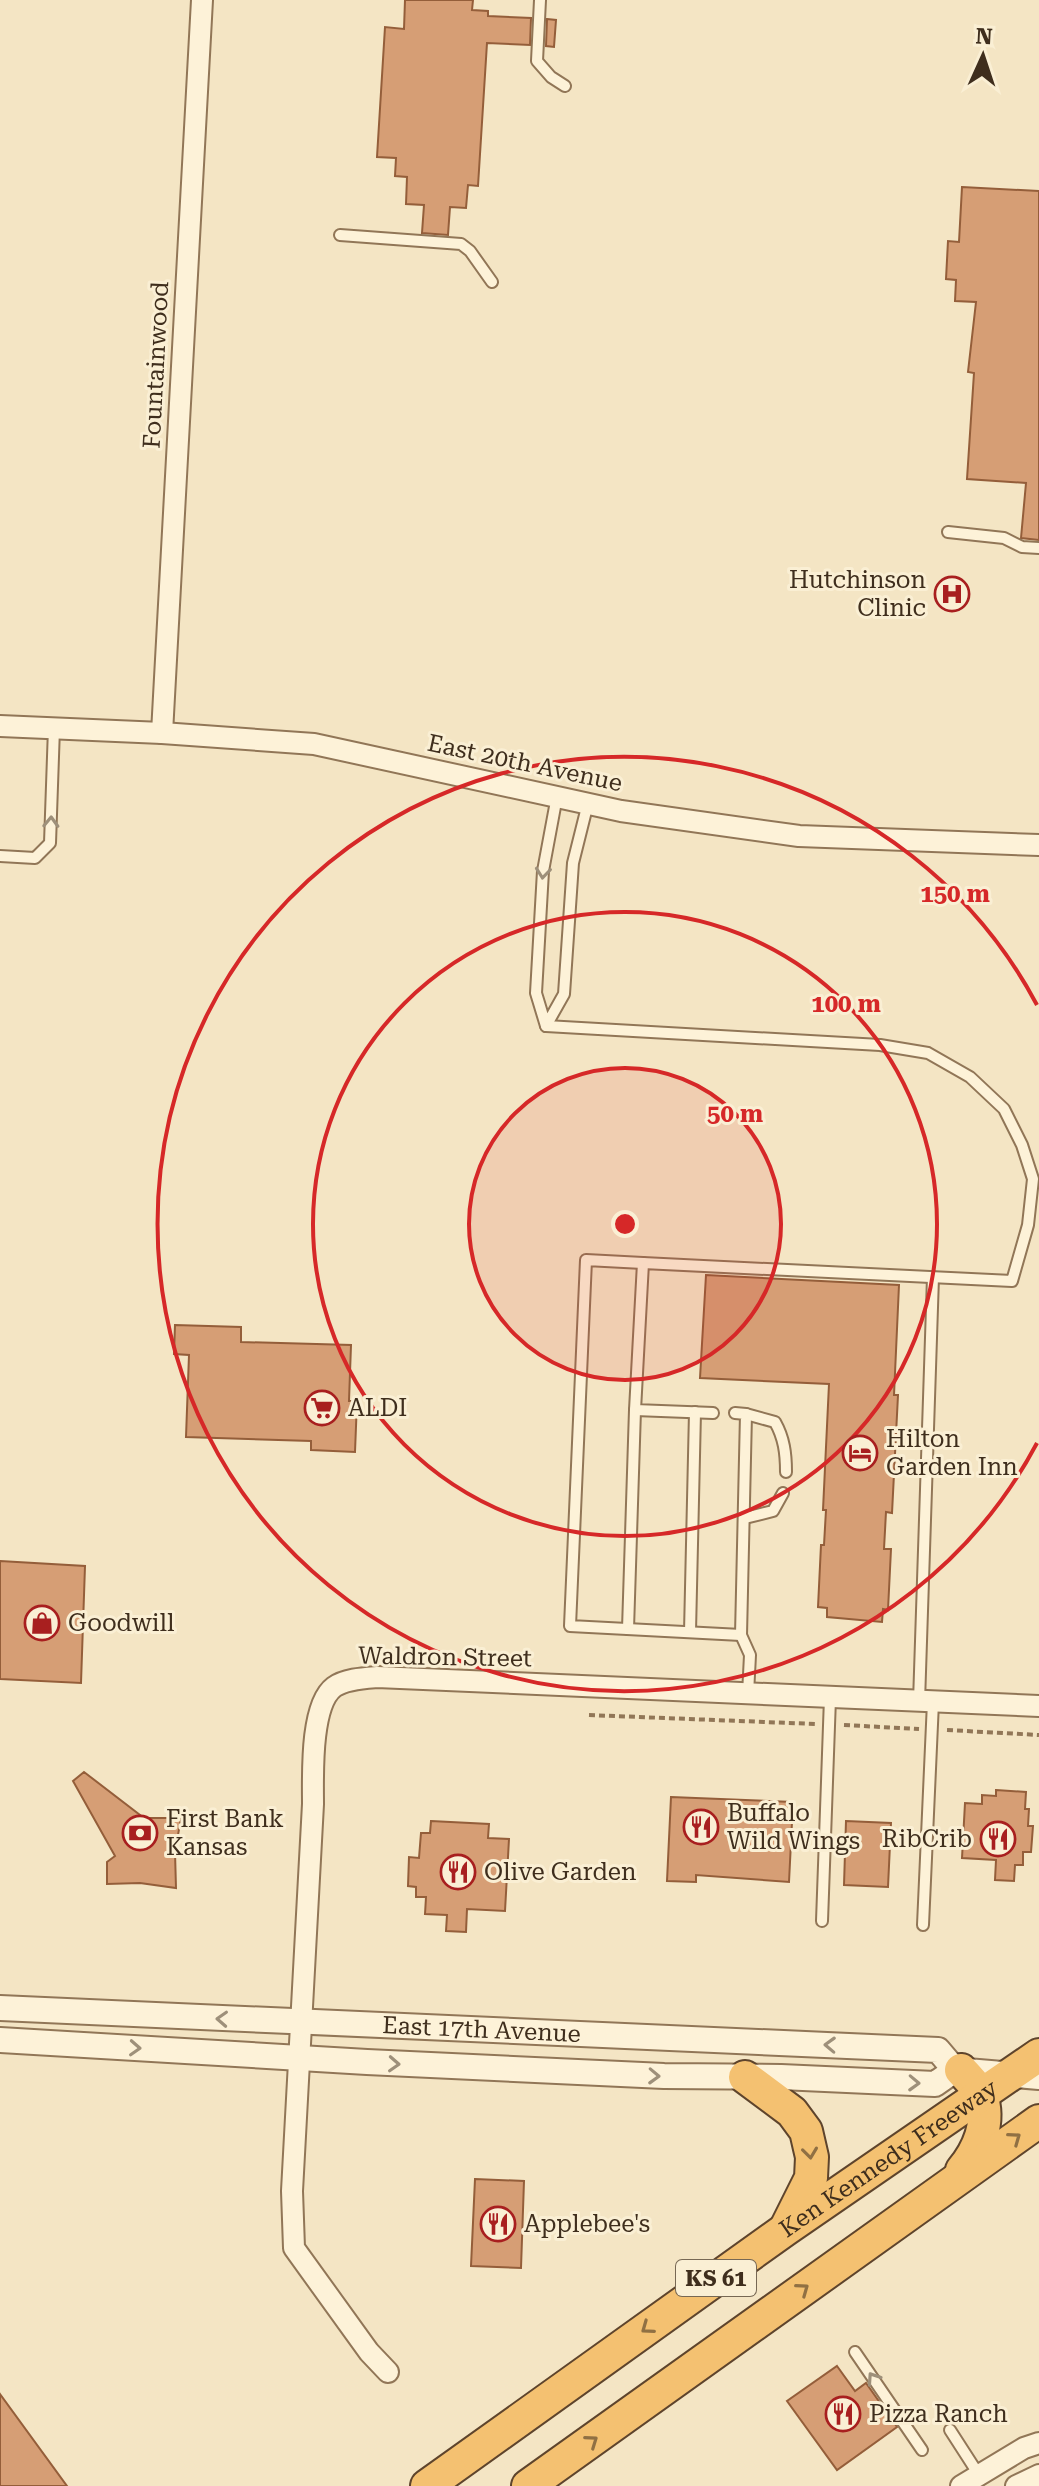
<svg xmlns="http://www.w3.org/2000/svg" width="1039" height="2486" font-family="'Roboto Serif',serif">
  <rect width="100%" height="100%" fill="#f4e5c4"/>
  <g fill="#d69e75" stroke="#945e3a" stroke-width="2">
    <polygon points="405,0 473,0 472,10 488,11 488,16 531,18 530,45 487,43 478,186 468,185 466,208 450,207 448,235 422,233 424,205 406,204 407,177 395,176 396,158 377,157 385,27 404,29"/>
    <polygon points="547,19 556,20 554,47 546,46"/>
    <polygon points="962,187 1039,191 1039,540 1021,538 1026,483 967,479 974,373 968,372 976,302 955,301 956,280 946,279 948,241 959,242"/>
    <polygon points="706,1275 899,1285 894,1395 898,1395 892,1513 886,1512 884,1549 891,1549 888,1610 883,1609 882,1622 827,1617 827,1608 818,1607 821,1545 824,1545 826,1510 823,1510 829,1384 700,1378"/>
    <polygon points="175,1325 241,1327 241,1342 351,1345 349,1401 357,1401 355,1452 311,1450 311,1441 186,1437 189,1355 174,1354"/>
    <polygon points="0,1561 85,1566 81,1683 0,1679"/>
    <polygon points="84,1772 144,1818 181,1818 175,1852 176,1888 140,1883 107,1884 107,1862 115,1856 73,1781"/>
    <polygon points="996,1790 1026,1792 1025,1809 1029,1809 1028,1826 1033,1826 1031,1852 1023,1852 1023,1865 1015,1865 1014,1881 995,1880 996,1860 962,1858 965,1803 982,1804 982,1795 996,1796"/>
    <polygon points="671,1797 793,1802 789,1882 696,1875 696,1882 667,1881"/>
    <polygon points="431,1821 489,1824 488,1838 509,1839 505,1911 467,1909 466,1932 446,1931 447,1915 425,1914 426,1897 416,1897 416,1887 408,1886 409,1857 419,1858 421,1833 430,1833"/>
    <polygon points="846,1821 891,1823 888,1887 844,1885"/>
    <polygon points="475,2179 524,2181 521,2268 471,2266"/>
    <polygon points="837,2366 855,2391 866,2383 897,2427 837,2470 787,2401"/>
    <polygon points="0,2394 67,2486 0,2486"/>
  </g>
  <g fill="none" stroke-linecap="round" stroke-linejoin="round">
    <g stroke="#917657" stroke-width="14">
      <g id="service">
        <polyline points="540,0 537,61 551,77 565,86"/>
        <polyline points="340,235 461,244 470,251 492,282"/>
        <polyline points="948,532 1004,538 1022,547 1039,548"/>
        <polyline points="557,796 543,871 536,993 546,1026 564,994 573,863 588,803"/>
        <polyline points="0,856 35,858 50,843 54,728"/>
        <polyline points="546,1026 880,1045 928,1053 970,1077 1004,1109 1022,1145 1033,1179 1028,1225 1012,1281 643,1263 635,1410 713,1413"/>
        <polyline points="643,1263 586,1260 570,1626 741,1635"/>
        <polyline points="735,1413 746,1414 741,1635 750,1655 748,1694"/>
        <path d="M746 1414 775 1422C784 1438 786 1453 786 1472"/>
        <polyline points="745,1518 773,1511 783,1493"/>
        <polyline points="628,1629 635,1410"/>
        <polyline points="690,1632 695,1412"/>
        <polyline points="919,1702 933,1277"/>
        <polyline points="822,1921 830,1698"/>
        <polyline points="923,1925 933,1702"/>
        <polyline points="855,2352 922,2450"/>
        <polyline points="950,2430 979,2475"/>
      </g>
    </g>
    <g stroke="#917657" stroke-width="24">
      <g id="minor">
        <polyline points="0,726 162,733 314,744 621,811 799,836 1039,845"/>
        <polyline points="162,733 202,0"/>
        <path d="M388 2372 369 2352 294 2248 292 2191 313 1804C313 1777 310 1705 334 1687 345 1679 364 1678 377 1677L1039 1706"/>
        <polyline points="961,2486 1024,2448 1039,2443"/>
        <polyline points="1016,2486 1039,2475"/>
      </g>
    </g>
    <g stroke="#917657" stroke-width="28">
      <g id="tertiary">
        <path id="s1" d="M0 2008 938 2050 955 2070"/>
        <polyline points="0,2040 367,2062 664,2076 781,2077 935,2084 955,2070 1039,2077"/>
      </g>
    </g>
    <g stroke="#5e442c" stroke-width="36">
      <g id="trunk">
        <path d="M961 2070C968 2078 977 2086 981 2096 991 2122 978 2151 962 2170"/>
        <polyline points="745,2077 792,2112 806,2131 812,2157 811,2178 787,2226"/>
        <path id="s2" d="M427 2486 786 2229 1039 2055"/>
        <polyline points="528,2486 1039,2121"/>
      </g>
    </g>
    <g stroke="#917657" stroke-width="4" stroke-dasharray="6 4" stroke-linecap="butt">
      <polyline points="589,1715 815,1724"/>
      <polyline points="844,1725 919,1729"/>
      <polyline points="947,1730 1039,1735"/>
    </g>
    <use href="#service" stroke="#fdf2d8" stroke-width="10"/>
    <use href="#minor" stroke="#fdf2d8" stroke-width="20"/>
    <use href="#tertiary" stroke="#fdf2d8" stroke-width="24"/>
    <use href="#trunk" stroke="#f4c171" stroke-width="32"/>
  </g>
  <defs><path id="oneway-chevron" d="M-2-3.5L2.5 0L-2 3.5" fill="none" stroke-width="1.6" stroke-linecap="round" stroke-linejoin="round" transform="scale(2)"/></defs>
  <g stroke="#9e907a">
    <use href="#oneway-chevron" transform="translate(51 822) rotate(-88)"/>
    <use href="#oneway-chevron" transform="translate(543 873) rotate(96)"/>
    <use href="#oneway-chevron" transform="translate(222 2019) rotate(-177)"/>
    <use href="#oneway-chevron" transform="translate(830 2045) rotate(-178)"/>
    <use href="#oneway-chevron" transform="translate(135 2048) rotate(3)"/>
    <use href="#oneway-chevron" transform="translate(394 2064) rotate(3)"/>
    <use href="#oneway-chevron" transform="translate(654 2076) rotate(2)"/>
    <use href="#oneway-chevron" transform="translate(914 2083) rotate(2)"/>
    <use href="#oneway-chevron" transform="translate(873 2378) rotate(-124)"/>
  </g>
  <g stroke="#907043">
    <use href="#oneway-chevron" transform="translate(1015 2138) rotate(-36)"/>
    <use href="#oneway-chevron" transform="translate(810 2153) rotate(83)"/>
    <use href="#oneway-chevron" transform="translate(803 2289) rotate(-36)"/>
    <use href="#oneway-chevron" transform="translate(647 2328) rotate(144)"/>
    <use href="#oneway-chevron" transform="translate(592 2441) rotate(-35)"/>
  </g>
  <circle cx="625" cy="1224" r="156" fill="#d62828" fill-opacity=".12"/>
  <g fill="none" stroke="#d62828" stroke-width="4">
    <circle cx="625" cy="1224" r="156"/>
    <circle cx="625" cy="1224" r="312"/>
    <path d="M1037 1443A467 467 0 1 1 1037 1005"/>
  </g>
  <defs>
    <g id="hospital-ring" transform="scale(1.8)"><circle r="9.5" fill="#faefd4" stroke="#a81f1f" stroke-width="1.5"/><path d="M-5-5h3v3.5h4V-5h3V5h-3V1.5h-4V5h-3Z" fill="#a81f1f"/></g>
    <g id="supermarket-ring" transform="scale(1.8)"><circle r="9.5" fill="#faefd4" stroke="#a81f1f" stroke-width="1.5"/><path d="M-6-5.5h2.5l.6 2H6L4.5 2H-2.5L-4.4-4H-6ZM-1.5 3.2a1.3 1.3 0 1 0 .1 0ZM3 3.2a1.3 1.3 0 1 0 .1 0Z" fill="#a81f1f"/></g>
    <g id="hotel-ring" transform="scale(1.8)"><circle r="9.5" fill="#faefd4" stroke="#a81f1f" stroke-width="1.5"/><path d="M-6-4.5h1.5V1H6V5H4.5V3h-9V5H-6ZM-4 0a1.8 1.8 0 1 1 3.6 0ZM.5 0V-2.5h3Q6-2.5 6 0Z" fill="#a81f1f"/></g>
    <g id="shop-ring" transform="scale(1.8)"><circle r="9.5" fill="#faefd4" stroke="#a81f1f" stroke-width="1.5"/><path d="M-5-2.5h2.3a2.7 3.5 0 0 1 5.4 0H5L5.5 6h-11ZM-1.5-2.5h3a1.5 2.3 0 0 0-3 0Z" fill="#a81f1f"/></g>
    <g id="restaurant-ring" transform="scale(1.8)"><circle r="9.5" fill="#faefd4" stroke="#a81f1f" stroke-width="1.5"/><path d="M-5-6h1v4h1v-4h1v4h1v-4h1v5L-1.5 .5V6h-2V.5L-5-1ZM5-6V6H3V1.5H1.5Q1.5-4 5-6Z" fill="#a81f1f"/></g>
    <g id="bank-ring" transform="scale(1.8)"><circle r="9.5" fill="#faefd4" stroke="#a81f1f" stroke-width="1.5"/><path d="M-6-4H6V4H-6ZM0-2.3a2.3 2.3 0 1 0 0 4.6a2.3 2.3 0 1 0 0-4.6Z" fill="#a81f1f"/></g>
  </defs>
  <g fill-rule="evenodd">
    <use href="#hospital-ring" x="952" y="594"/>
    <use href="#supermarket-ring" x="322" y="1408"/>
    <use href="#hotel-ring" x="860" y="1453"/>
    <use href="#shop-ring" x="42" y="1623"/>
    <use href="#restaurant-ring" x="701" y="1827"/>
    <use href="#bank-ring" x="140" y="1833"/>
    <use href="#restaurant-ring" x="998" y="1839"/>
    <use href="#restaurant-ring" x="458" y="1872"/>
    <use href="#restaurant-ring" x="498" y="2224"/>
    <use href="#restaurant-ring" x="843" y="2414"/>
  </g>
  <g text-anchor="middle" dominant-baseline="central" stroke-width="6" stroke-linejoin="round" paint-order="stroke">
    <rect fill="#faefd4" stroke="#776854" stroke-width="2" x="676" y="2260" width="80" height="36" rx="6"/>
    <g font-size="22" font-weight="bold" fill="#3f2e1d">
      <text x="716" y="2278">KS 61</text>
    </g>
    <g font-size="24" fill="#3f2e1d" stroke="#faefd4">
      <text transform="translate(156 365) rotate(-87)">Fountainwood</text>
      <text transform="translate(525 763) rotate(12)">East 20th Avenue</text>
      <text transform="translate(445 1657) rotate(1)">Waldron Street</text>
      <text stroke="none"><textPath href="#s1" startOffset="482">East 17th Avenue</textPath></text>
      <text stroke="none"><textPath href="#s2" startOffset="566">Ken Kennedy Freeway</textPath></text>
    </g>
    <g font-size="24" fill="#3f2e1d" stroke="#faefd4" text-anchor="start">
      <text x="926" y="580" text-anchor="end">Hutchinson<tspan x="926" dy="28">Clinic</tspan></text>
      <text x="348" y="1408">ALDI</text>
      <text x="886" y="1439">Hilton<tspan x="886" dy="28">Garden Inn</tspan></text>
      <text x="68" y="1623">Goodwill</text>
      <text x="727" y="1813">Buffalo<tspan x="727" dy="28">Wild Wings</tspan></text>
      <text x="166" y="1819">First Bank<tspan x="166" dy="28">Kansas</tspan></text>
      <text x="972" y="1839" text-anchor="end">RibCrib</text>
      <text x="484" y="1872">Olive Garden</text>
      <text x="524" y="2224">Applebee's</text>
      <text x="869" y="2414">Pizza Ranch</text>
    </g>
  </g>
  <circle cx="625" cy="1224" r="12" fill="#d62828" stroke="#faefd4" stroke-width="4"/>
  <g font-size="24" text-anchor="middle" font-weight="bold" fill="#d62828" stroke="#faefd4" stroke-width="6" stroke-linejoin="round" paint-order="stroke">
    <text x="955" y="902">150 m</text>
    <text x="846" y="1012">100 m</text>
    <text x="735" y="1122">50 m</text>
  </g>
  <g transform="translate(983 56) rotate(3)" stroke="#faefd4" stroke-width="6" paint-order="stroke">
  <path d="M0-6L14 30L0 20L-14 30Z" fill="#3f2e1d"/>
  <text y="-12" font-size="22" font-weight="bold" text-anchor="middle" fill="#3f2e1d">N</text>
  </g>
</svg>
